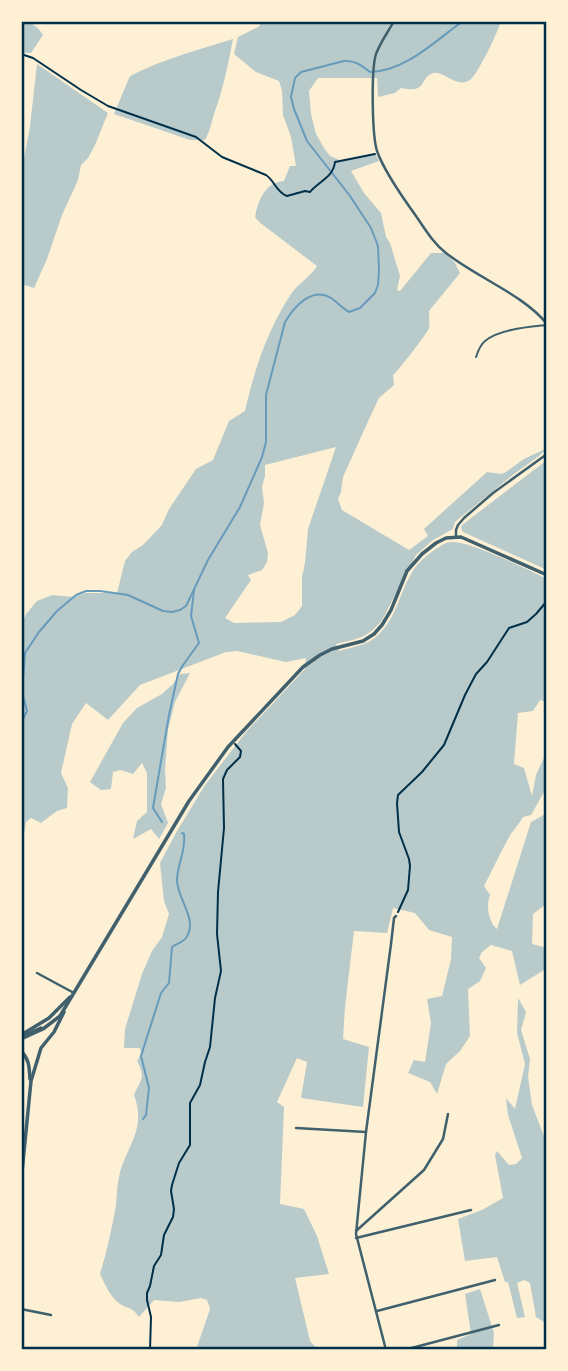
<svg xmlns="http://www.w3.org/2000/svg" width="568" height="1371" font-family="'Roboto Serif',serif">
  <rect width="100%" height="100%" fill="#fdf0d5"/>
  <g fill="#b9caca" fill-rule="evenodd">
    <path d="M21 21C31 21 38 27 43 35L31 53H21Z"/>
    <path d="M259 21H501C498 32 478 74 470 80 467 82 463 83 459 82 451 81 441 71 433 73 419 78 428 94 401 88L395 93 378 97 377 78H318L309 91 311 114 316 134 324 148 330 156 342 161 375 153 379 161 351 171 364 193 381 213 386 237 390 243 400 276 397 290 400 291 431 253H445L455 263 460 273 429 311C429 316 430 323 429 328 427 334 398 371 393 375L394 385 379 398 370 417 343 477 341 492 338 499 342 510 409 550 428 536 424 529 487 472 501 474 506 472 524 459 547 448 539 456 514 474 455 522 453 529 433 540 416 555 382 620C368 638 357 639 336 644L339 651C353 647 368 645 378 635 397 617 399 594 411 574 416 564 425 557 433 551 439 547 445 542 452 542 470 541 529 570 547 579V712L545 706 546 702 540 700 533 711 518 713 514 764 524 768 532 796 536 775 547 751V792H544L531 815 523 817C518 826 511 832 507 841 499 855 492 871 484 886L490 895C486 905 488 921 497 929L531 822 547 813V890L545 905 533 914 532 944 547 948V968L520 985 512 951 491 945 482 952 479 958 486 968 480 981 468 989 470 1036 460 1051 446 1064 437 1094 430 1082 408 1073 414 1060 425 1062 431 1023 427 999 442 996 451 959 452 937 429 930 415 913 393 908 387 933 354 931 345 1007 343 1039 369 1047 363 1107 301 1098 307 1062 297 1058 277 1102 284 1107 280 1204 304 1209 317 1236 329 1274 295 1278 310 1341 318 1350H196L210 1309 207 1300 201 1298 179 1302 154 1300 139 1317C130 1305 130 1310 120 1304 110 1297 105 1284 100 1274 107 1251 112 1228 116 1205 117 1194 117 1183 120 1172 129 1143 146 1128 134 1095 141 1079 146 1078 137 1061L141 1054 140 1048H124L125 1029 142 974 152 951 162 937 169 914 164 901 160 863 177 831 205 785 246 732 305 669 306 658 286 662 237 651 226 652 140 685 108 720 86 703 72 724 61 773 68 788 67 808 57 811 41 823 31 818 26 822 23 840H21V627L26 614 37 601 52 595 74 597 85 593H117L125 561 132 552 143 545 162 525 169 509 196 469 213 460 229 421 245 411C254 370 268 329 291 294 299 283 310 277 317 266L259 222 255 217C258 201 265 182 284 181L290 166H296L291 137 283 115 282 91 279 81 256 72 234 54 238 37 260 26ZM336 447 308 529 305 563 302 577V606L295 615 281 622 234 623 225 618 251 580 248 575 262 570 267 562 268 553 260 525 264 503 262 487 265 476V465Z"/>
    <path d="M233 39C228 65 223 90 214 114 211 124 210 131 205 140H190L114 114 130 76C163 59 198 50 233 39Z"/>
    <polygon points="37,64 108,113 95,145 88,158 81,165 78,180 62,215 47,259 34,288 21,284 21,175 30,126"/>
    <polygon points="547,460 547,570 463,532 461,528 462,525"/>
    <polygon points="190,673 175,702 168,730 165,770 166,788 161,804 168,823 159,839 151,829 133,839 137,821 147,812 147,773 142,763 133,774 121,770 113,772 111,789 101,790 90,782 123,723 137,708 162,694 173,684 180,674"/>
    <polygon points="518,998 526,1012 521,1030 530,1059 528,1077 532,1105 547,1144 547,1324 536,1317 530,1283 524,1280 517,1283 525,1317 517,1318 508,1282 505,1282 497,1257 465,1261 458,1219 482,1210 503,1198 495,1155 497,1151 509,1165 516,1164 522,1158 508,1115 506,1098 515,1109 525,1064 517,1033"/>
    <polygon points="480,1289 494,1333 493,1350 457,1350 457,1340 471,1334 465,1294"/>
  </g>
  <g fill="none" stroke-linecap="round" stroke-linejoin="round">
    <g stroke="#669bbc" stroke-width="2">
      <path d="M21 723 27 711 22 692 25 653 39 632 57 611 76 595 86 591H100L128 595 163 611 172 612 180 610 186 606 208 560 240 507 262 457 266 442V395L285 322C294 307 312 286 331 298 337 302 342 308 349 312L360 308 375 293 378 285 379 270 378 246 371 228 350 196 307 141 294 109 291 97 295 78 301 72 344 61C355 60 361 65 370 72 406 71 435 41 463 21"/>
      <polyline points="162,822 153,808 169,715 178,674 183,665 199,643 191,616 194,591"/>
      <path d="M143 1119 146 1115 149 1088 141 1056 161 993 169 983 172 947C176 944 183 942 186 938 199 919 176 898 177 879 178 863 186 850 184 834L182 833"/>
    </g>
    <g stroke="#003049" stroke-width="2">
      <path d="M21 54 33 58 81 90 108 106 196 137 222 157 266 175C275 181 276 192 287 196L305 191 310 192C319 181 333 178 335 162L375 154"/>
      <polyline points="398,912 408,890 410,866 409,859 399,832 397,803 398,795 422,772 444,745 465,695 476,674 487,662 509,628 527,622 536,614 547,601"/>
      <polyline points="150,1350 151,1317 147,1300 147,1293 150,1286 154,1266 161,1255 164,1235 173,1217 174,1209 171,1191 172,1185 179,1163 190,1145 190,1103 200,1085 205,1062 210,1047 215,998 221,971 217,934 218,892 224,828 223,779 227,770 240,757 241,751 235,744"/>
    </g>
    <path stroke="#3f606c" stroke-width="2" d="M476 357C478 351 480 345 485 341 499 329 529 327 547 325"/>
    <g stroke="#3f606c" stroke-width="2.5">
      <path d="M394 21C388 32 380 43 376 54 371 70 372 135 377 151 384 171 403 198 416 216 425 229 433 243 446 253 476 277 524 295 547 324"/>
      <polyline points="456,536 456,530 458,525 464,518 493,493 547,454"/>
      <polyline points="37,973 74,993"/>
      <polyline points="296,1128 366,1132"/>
      <polyline points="356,1231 424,1170 443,1139 448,1114"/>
      <polyline points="356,1238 471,1210"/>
      <polyline points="21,1309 51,1315"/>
      <polyline points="377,1311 495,1280"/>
      <polyline points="386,1350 356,1234 366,1132 391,944 394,918 396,916"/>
      <polyline points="404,1350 499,1325"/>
    </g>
    <g stroke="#3f606c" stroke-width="3.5">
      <polyline points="21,1035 49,1018 70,997"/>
      <polyline points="25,1035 41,1028"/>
      <polyline points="21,1039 43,1029 60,1016 189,801 228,747 303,667 320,655 332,649 363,641 374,634 382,625 391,610 407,571 422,554 436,543 446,538 461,537 547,575"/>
      <path d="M21 1051C30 1060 29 1068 30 1079"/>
      <polyline points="21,1182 31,1081 41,1048 54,1032 64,1012"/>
      <polyline points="21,1323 22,1350"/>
    </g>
  </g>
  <rect width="568" height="1371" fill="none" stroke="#fdf0d5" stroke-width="46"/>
  <rect x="23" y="23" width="522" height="1325" fill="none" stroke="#003049" stroke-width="2.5"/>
</svg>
